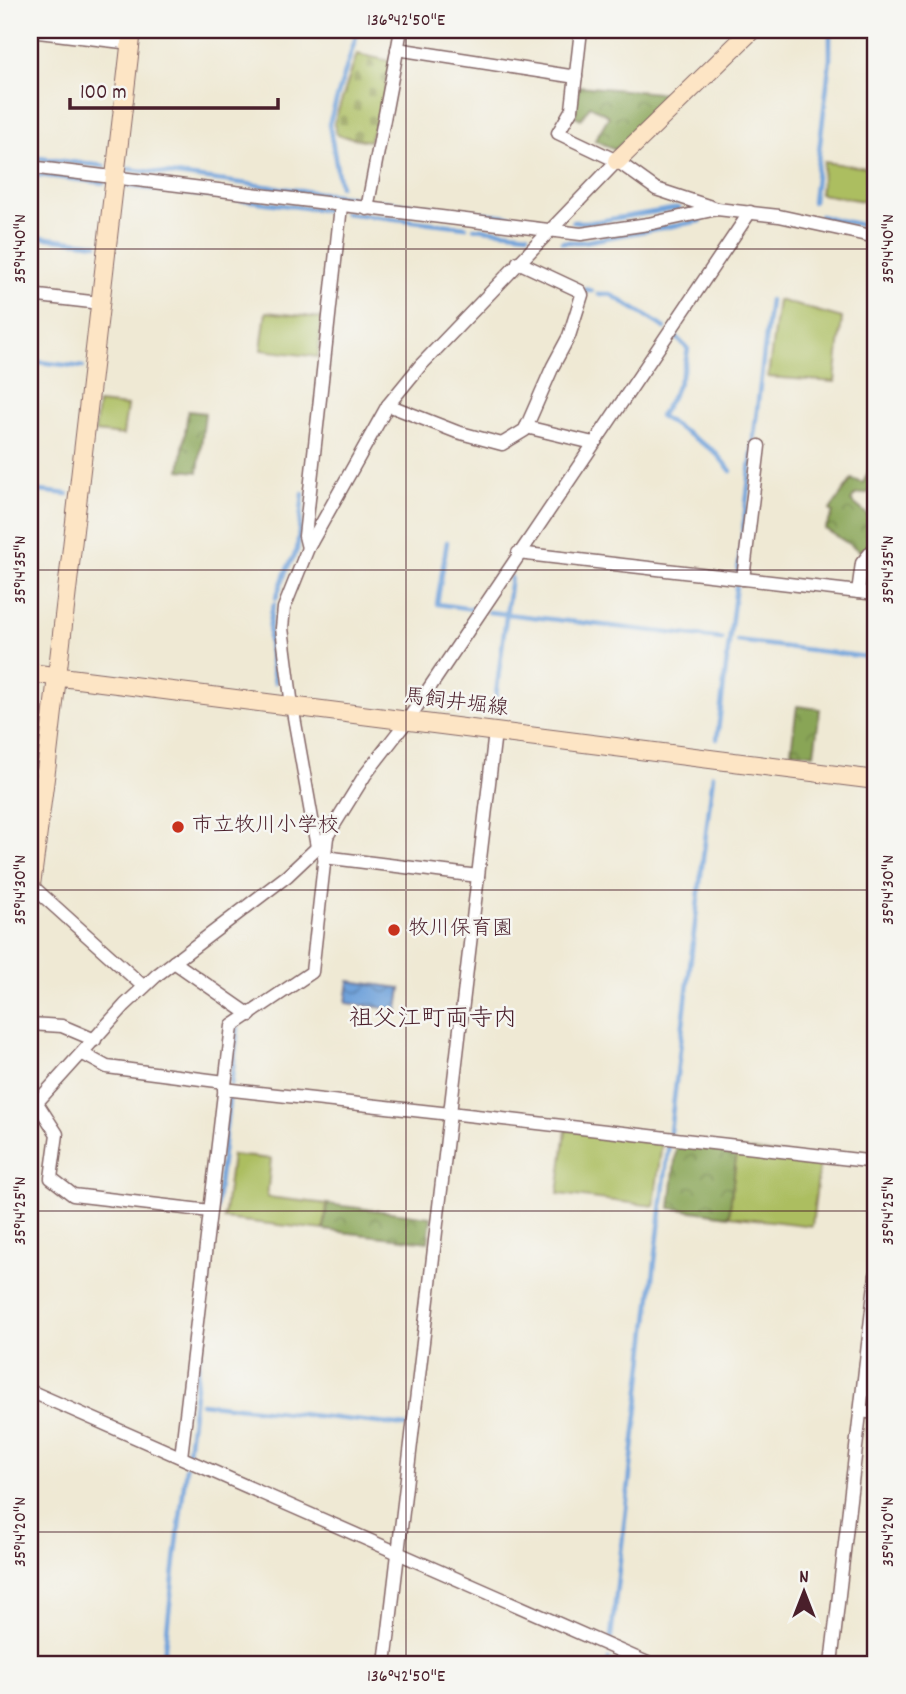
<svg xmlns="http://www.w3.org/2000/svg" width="906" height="1694" font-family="Dekko,'Klee One',sans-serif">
  <defs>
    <pattern id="forest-crowns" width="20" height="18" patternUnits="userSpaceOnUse" patternTransform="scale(1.75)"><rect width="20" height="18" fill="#89a557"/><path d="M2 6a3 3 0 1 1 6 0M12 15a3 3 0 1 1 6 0" fill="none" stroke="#728648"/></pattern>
    <pattern id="cemetery-stones" width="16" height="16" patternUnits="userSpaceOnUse" patternTransform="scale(1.75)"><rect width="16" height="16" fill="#acbe61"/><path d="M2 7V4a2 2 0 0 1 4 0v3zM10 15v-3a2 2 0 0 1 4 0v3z" fill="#8e9a50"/></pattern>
    <pattern id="water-waves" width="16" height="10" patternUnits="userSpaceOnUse" patternTransform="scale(1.75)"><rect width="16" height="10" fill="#6fa2da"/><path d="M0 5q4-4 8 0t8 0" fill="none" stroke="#5d83b1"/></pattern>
  </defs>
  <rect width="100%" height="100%" fill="#f6f6f2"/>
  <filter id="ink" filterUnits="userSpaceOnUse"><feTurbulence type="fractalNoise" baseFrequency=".0143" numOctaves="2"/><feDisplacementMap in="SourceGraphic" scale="14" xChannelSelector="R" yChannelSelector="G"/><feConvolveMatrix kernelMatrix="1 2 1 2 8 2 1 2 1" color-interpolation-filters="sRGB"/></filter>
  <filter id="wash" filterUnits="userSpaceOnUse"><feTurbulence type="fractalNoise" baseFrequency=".00686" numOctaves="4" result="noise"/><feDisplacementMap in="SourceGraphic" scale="28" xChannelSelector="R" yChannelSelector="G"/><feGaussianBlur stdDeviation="1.57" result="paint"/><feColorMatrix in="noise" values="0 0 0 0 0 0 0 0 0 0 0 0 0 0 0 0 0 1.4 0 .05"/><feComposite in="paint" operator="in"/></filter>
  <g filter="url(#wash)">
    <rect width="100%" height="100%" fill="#efe9d4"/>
    <g fill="#acbe61" stroke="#7b6e46" stroke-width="2">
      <polygon points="824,162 876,169 876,203 820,194"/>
      <polygon points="778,300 842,318 835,382 768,377"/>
      <polygon points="266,312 322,318 318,357 261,350"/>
      <polygon points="98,403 127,406 123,435 95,432"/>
      <polygon points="566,1130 662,1141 654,1206 558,1194"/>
      <polygon points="737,1149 820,1159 812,1226 729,1216"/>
      <polygon points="232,1155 271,1159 267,1197 327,1204 324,1230 224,1219"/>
    </g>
    <g fill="url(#forest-crowns)" stroke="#6a6241" stroke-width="2">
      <polygon points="579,86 671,94 615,150 595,140 609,116 590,106 581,119 575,116"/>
      <polygon points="188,411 205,413 198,472 180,470"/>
      <path d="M876 456V488L867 493 855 495 851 501C870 517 884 522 870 548L860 551 825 529 833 513 830 510 852 479 863 483Z"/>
      <polygon points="797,706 820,709 814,754 791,751"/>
      <polygon points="677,1142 737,1149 729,1216 670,1208"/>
      <polygon points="327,1204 431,1217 428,1242 324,1230"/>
    </g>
    <polygon fill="url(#cemetery-stones)" stroke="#7b6e46" stroke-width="2" points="357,54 390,61 382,108 369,141 337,135 334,123"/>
    <polygon fill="url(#water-waves)" stroke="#5c6082" stroke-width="2" points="349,981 401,988 398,1010 346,1003"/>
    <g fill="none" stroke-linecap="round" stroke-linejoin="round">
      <g stroke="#6fa2da" stroke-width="4.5">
        <polyline points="30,157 104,166"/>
        <polyline points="128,169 361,198"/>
        <polyline points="30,174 104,183"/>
        <polyline points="126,186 332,211"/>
        <polyline points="340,186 329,124 358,30"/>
        <polyline points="378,201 412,205"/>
        <polyline points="813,202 830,59 830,30"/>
        <polyline points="424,206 437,208"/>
        <polyline points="448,209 534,219"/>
        <polyline points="344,213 466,227"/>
        <polyline points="820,216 876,228"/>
        <polyline points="573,222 593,222 679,208"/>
        <polyline points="474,228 528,234"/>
        <polyline points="30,236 97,244"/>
        <polyline points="562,242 583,242 701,221"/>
        <polyline points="585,289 592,291"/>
        <polyline points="598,294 610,294 665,328"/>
        <path d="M674 335 688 349C684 375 675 394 660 416L714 451 731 471"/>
        <polyline points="30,361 83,367"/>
        <polyline points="30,490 68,494"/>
        <polyline points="447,542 437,604 473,609"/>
        <polyline points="738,572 770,300"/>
        <polyline points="276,598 286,571 297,550 303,494"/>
        <path d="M274 604C266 628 269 657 275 682"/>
        <polyline points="489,612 722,639"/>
        <polyline points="737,641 876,658"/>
        <polyline points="494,711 511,577"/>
        <polyline points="717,739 736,586"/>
        <polyline points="231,1084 238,1028"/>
        <polyline points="670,1132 713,775"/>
        <polyline points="202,1328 230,1093"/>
        <polyline points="201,1403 406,1426"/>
        <polyline points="188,1452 202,1335"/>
        <polyline points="611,1637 669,1142"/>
        <polyline points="163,1664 186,1467"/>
        <polyline points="608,1664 609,1659"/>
      </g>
    </g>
  </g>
  <g filter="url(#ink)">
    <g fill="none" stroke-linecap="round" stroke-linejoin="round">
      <g stroke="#846666" stroke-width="15">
        <g id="street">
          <polyline points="581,30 572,109 558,133 617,161 656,189 717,209 779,216 876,237"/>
          <polyline points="30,31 131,43"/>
          <polyline points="397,49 576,77"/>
          <polyline points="30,167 581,234 648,224 717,209"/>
          <polyline points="367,209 401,30"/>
          <polyline points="30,295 100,303"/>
          <polyline points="388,405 457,432 502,444 525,430 553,366 569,336 582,295 580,291 518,262"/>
          <polyline points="526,427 593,443"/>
          <polyline points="308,548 305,536 341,206"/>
          <polyline points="518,553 876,594"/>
          <polyline points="743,579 759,446"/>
          <polyline points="858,592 862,563 876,546"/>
          <polyline points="317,847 292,706 282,628 284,608 308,548 388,405 420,366 617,161"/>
          <polyline points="324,857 478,876"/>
          <polyline points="31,885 144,987"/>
          <polyline points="174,962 250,1015"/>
          <polyline points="30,1024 62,1026 95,1040"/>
          <polyline points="83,1054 107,1067 225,1082"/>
          <polyline points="224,1089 450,1114"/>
          <polyline points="37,1103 57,1134 51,1178 73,1195 210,1211"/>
          <polyline points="30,1110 125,1005 157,975 287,876 324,841 365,775 407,721 750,212"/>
          <polyline points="450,1113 876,1162"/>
          <polyline points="30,1391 650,1664"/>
          <polyline points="860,1411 876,1413"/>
          <polyline points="181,1457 232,1026 312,972 327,837"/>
          <polyline points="385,1664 495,732"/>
          <polyline points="831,1664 876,1275"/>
        </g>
      </g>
      <g stroke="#846666" stroke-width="20">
        <g id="secondary">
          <polyline points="617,161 752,30"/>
          <polyline points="30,673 876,780"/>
          <polyline points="30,893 47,763 132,30"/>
        </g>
      </g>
      <use href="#street" stroke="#fff" stroke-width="12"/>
      <use href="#secondary" stroke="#fde5c5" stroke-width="18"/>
    </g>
  </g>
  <path fill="none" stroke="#4a1f2b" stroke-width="2" stroke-opacity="0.45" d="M406 30V1664M30 249H876M30 570H876M30 890H876M30 1211H876M30 1532H876"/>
  <g fill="#c8321e" stroke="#f6f6f2" stroke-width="2.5">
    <circle cx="178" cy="827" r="7"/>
    <circle cx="394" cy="930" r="7"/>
  </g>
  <g text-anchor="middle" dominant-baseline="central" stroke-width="5" stroke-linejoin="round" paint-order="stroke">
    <g font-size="21" fill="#4a1f2b" stroke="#f6f6f2">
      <text transform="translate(456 704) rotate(7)">馬飼井堀線</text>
    </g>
    <g font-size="21" fill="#4a1f2b" stroke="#f6f6f2" text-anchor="start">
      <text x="192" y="827">市立牧川小学校</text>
      <text x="408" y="930">牧川保育園</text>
    </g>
    <g font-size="24" fill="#4a1f2b" stroke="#f6f6f2">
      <text x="433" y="1020">祖父江町両寺内</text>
    </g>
  </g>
  <rect width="906" height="1694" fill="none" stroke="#f6f6f2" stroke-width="77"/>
  <g transform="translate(804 1592)" stroke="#f6f6f2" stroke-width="5" paint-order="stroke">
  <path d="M0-5L12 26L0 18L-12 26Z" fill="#4a1f2b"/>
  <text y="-10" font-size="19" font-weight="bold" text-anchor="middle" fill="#4a1f2b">N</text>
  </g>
  <path d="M70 98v10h208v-10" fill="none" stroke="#4a1f2b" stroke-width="3.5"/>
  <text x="80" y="98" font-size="21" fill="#4a1f2b" stroke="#f6f6f2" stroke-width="5" paint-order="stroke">100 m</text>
  <rect x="38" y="38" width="829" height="1618" fill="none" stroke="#4a1f2b" stroke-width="2.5"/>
  <g font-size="18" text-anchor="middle" fill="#4a1f2b">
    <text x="406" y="25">136°42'50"E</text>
    <text transform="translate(19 249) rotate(-90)" y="6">35°14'40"N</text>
    <text transform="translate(887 249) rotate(-90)" y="6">35°14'40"N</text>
    <text transform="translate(19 570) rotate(-90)" y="6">35°14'35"N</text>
    <text transform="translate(887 570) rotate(-90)" y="6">35°14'35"N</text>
    <text transform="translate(19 890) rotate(-90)" y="6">35°14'30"N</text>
    <text transform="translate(887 890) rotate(-90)" y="6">35°14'30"N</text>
    <text transform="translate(19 1211) rotate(-90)" y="6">35°14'25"N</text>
    <text transform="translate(887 1211) rotate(-90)" y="6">35°14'25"N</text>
    <text transform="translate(19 1532) rotate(-90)" y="6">35°14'20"N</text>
    <text transform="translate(887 1532) rotate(-90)" y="6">35°14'20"N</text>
    <text x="406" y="1681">136°42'50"E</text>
  </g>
</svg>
